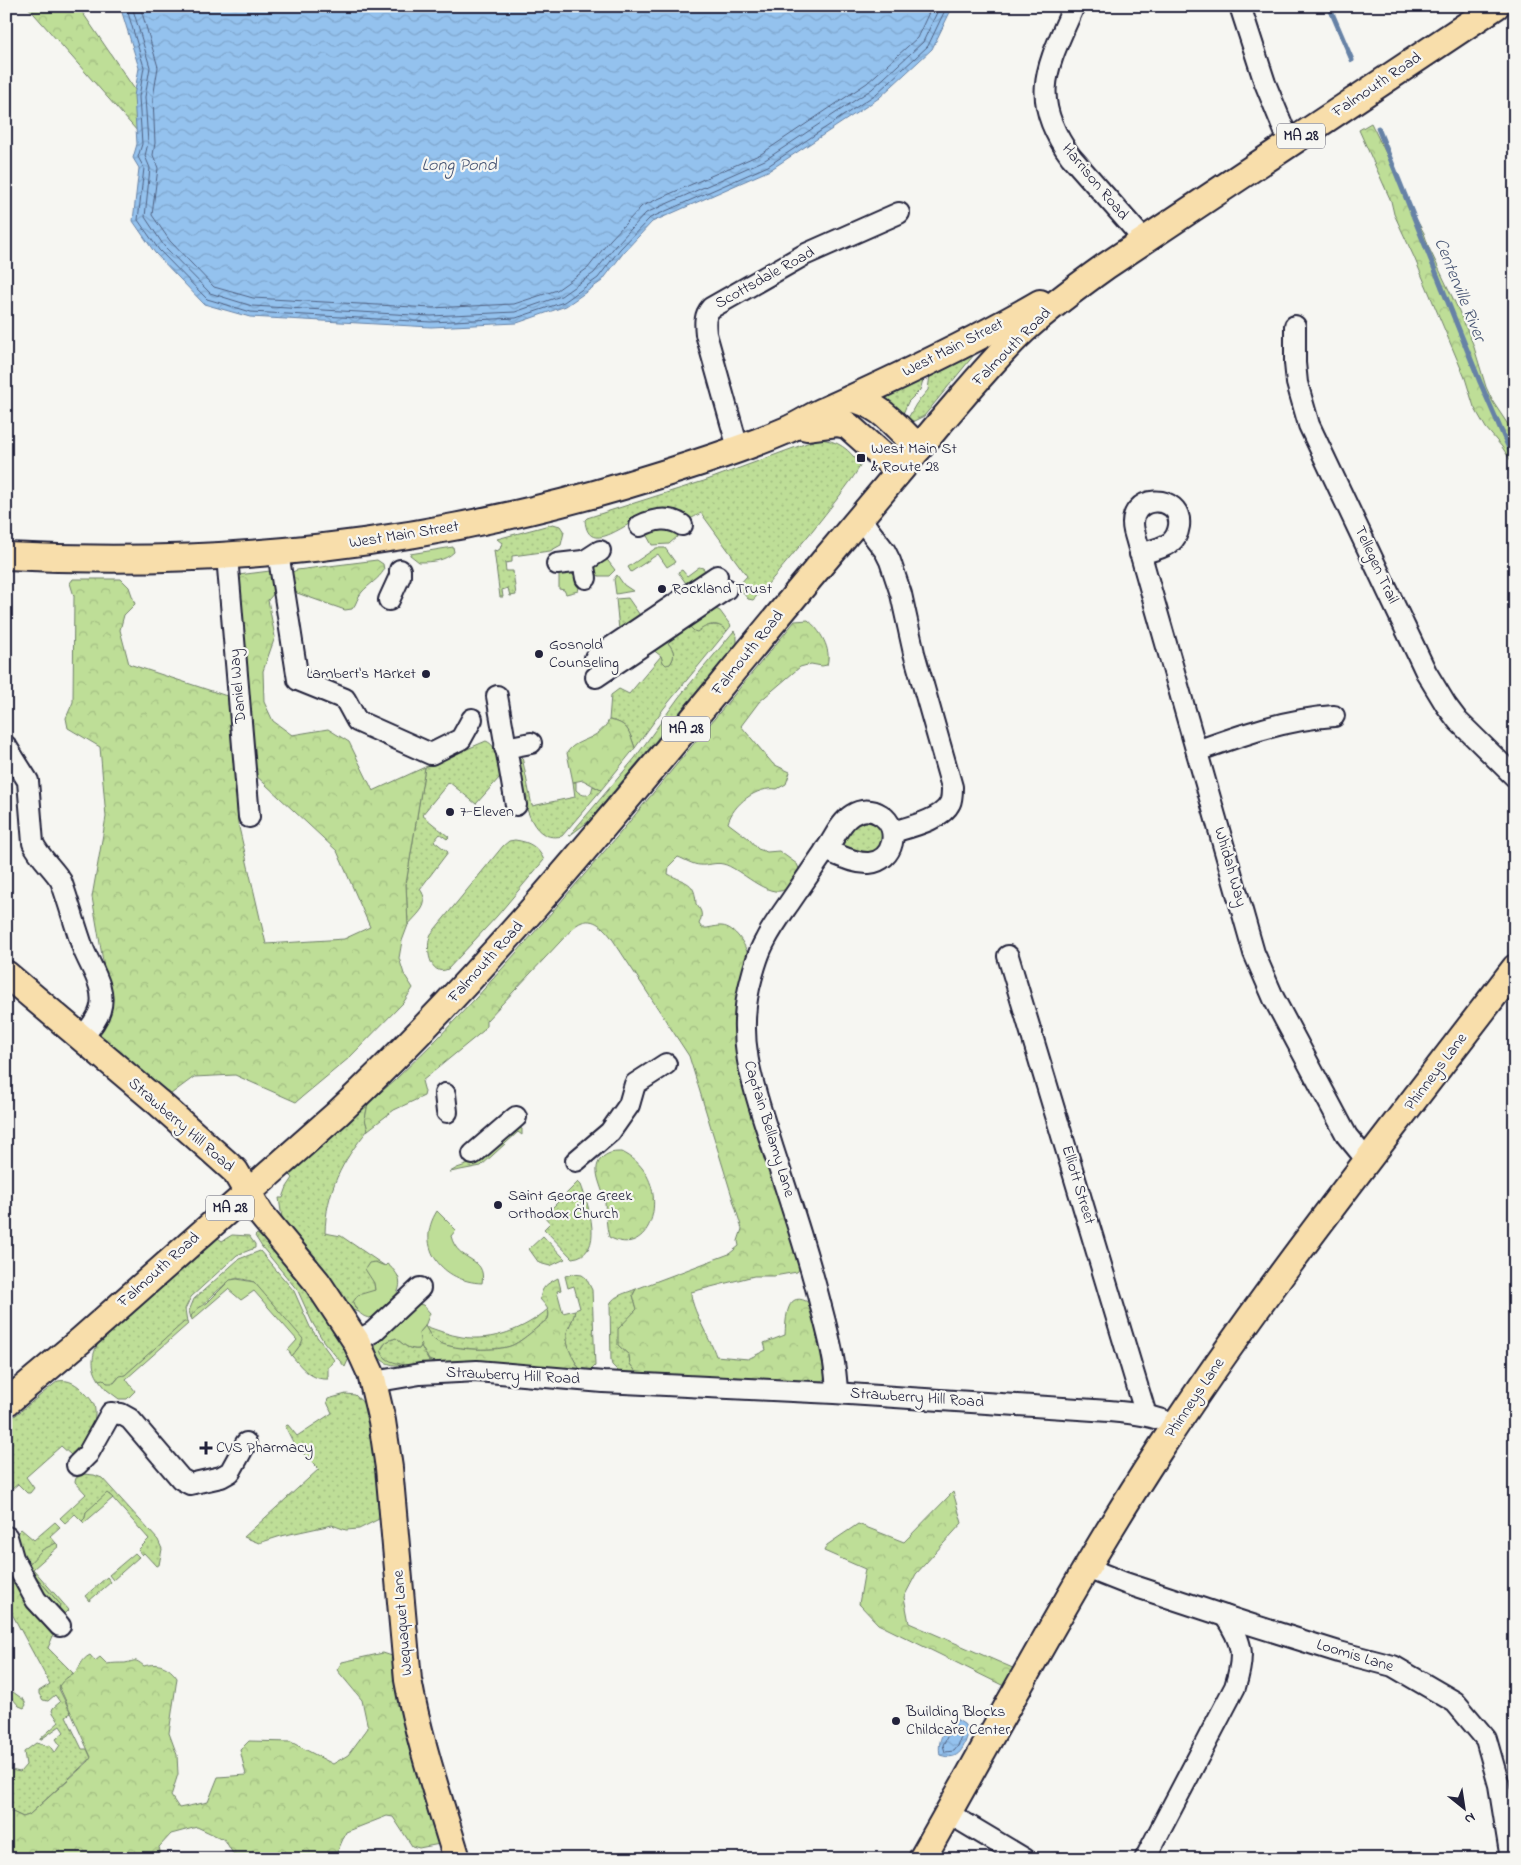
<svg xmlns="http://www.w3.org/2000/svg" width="1521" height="1865" font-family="'Indie Flower',sans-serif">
  <defs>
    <pattern id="grass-dots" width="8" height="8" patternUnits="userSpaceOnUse" patternTransform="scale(1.25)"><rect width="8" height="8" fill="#bede97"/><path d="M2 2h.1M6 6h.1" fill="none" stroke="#a3be83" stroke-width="1.8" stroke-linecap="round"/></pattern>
    <pattern id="forest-crowns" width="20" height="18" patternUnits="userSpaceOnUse" patternTransform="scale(1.25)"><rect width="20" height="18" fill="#bede97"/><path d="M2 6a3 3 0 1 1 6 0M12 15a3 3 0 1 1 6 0" fill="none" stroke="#a3be83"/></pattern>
    <pattern id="water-waves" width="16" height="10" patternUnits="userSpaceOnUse" patternTransform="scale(1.25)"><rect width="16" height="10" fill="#94c2ee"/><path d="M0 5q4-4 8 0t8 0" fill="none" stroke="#7fa6cd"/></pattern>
  </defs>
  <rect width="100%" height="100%" fill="#f6f6f2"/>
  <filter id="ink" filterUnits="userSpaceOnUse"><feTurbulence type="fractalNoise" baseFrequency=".02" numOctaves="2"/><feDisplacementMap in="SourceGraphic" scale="10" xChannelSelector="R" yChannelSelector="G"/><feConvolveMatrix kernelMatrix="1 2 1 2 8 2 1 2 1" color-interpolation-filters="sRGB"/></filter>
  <g filter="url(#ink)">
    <g fill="url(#grass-dots)" stroke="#708069">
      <polygon points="978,350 924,416 914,421 907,420 916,404 928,390 930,375"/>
      <polygon points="924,377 920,390 908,402 902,416 883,398 883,395"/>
      <path d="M818 439C838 440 849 449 860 465 860 474 766 589 753 600L748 599 739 588V585L747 576 701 513C697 515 692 519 687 519 674 521 660 514 647 516 630 518 588 560 585 520L587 518 707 480Z"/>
      <polygon points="553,524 560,526 564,532 561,545 550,551 512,556 512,562 505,563 506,571 513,571 516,595 510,596 508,588 502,590 503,597 500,597 494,550 497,551 500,549 502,543 497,539"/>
      <polygon points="628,598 644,621 616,639 615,631 619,630 616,599"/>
      <path d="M686 623C692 624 698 625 703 626 714 626 719 622 727 631L664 708 635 748C629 731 628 723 609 720L611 695 619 689 629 694 661 656 663 662 670 664C678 653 671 646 663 638Z"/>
      <polygon points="734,631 737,636 737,643 589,821 569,836 635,758 679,697"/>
      <path d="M486 741C499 746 498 765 500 777L476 804 449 782 422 815 449 837 447 839 440 834 434 841 448 852 420 889C431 905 419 912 408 925L406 884 425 767Z"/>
      <path d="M522 757 532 806 575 797 573 782H576V790C581 795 586 797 591 793L593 786 601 790 562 836C525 845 522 785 518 762Z"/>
      <path d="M865 821C874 823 887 830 884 842 883 845 878 849 876 852 864 854 854 853 844 846 843 833 853 823 865 821Z"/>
      <path d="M515 840C530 842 538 847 544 860L497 916 448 969C429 978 425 946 431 934L503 846 509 841Z"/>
      <path d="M368 1103 365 1119 368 1130C342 1161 326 1191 325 1233L341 1236 385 1266 379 1264 374 1283 375 1290 354 1307 359 1312 348 1309 315 1256 282 1218 279 1198H283L287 1187 293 1178 290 1175Z"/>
      <path d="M578 1182 581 1185C588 1204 606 1255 572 1258L544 1229 550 1223 544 1216Z"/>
      <polygon points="257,1234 268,1242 332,1318 349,1349 349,1358 345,1367 324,1342 312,1322 298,1291 262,1247 255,1236"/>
      <path d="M232 1235 249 1236 255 1244V1248L237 1255 191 1297 185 1309 187 1322 184 1323 125 1375 117 1379 114 1383 110 1384 99 1380C91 1368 91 1355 99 1342L215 1240 218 1238 222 1241Z"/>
      <polygon points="543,1236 565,1259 550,1266 539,1263 529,1249"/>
      <path d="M260 1251 294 1291 310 1327 334 1360 328 1368V1379C311 1380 302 1368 292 1356L301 1344 254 1282C247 1280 238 1277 231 1280 225 1283 193 1313 191 1318L189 1311 194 1299 239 1259Z"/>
      <path d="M573 1274 582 1275 586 1278 592 1290 595 1366 589 1372 581 1371C574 1360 563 1344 568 1329 571 1322 574 1318 575 1310L580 1308 574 1286 568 1288 565 1276Z"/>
      <path d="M636 1289 633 1295 637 1309 618 1345 629 1355 630 1364 638 1374 620 1373 612 1365 611 1361 610 1304C614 1295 627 1293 636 1289Z"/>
      <path d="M548 1309 549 1314 548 1319C537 1327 525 1339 513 1345 498 1352 455 1350 440 1343 432 1340 429 1333 425 1326 437 1330 449 1335 462 1337 492 1342 525 1329 548 1309Z"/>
      <path d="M396 1338C403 1344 408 1350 419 1349L421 1346 429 1360 434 1362C418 1364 387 1372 381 1350L386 1342Z"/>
      <path d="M58 1381C69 1379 77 1384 85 1393 88 1396 92 1400 94 1405 99 1421 86 1444 75 1454L71 1455 61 1446 26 1477 34 1488 30 1493H27L18 1484 6 1494V1423Z"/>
      <polygon points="346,1394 355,1395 371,1410 384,1511 379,1519 359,1529 346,1530 332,1525 281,1536 259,1543 244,1537 319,1469 294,1444 285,1426 288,1425 297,1436 332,1413 327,1402 328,1399"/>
      <polygon points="83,1474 94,1475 102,1478 158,1540 162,1549 159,1565 156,1566 144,1553 142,1555 138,1550 149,1539 109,1494 86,1512 85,1518 82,1521 75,1514 65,1523 60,1518 86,1494 75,1482 76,1478"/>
      <path d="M55 1522 60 1527 50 1536 56 1543C45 1549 38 1557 28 1564L35 1576 60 1604 59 1609 34 1581 15 1540 18 1532 21 1529 34 1540Z"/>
      <polygon points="135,1553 139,1557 113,1580 109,1575"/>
      <polygon points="6,1558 37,1616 53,1636 48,1648 73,1673 59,1689 71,1713 66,1716 82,1749 87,1749 91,1758 29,1815 23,1817 6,1809 6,1769 20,1772 26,1765 24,1752 36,1743 47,1746 49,1745 54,1752 56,1751 60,1745 56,1739 64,1732 60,1726 40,1740 40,1739 59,1722 52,1711 53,1708 60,1702 55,1695 48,1701 43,1700 39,1694 39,1691 50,1684 11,1612 6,1614 6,1609 9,1608 6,1602"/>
      <polygon points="107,1577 111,1582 89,1601 85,1596"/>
    </g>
    <g fill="url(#forest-crowns)" stroke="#708069">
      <polygon points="27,6 78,6 142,100 138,132"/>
      <polygon points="1371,123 1407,196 1408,204 1424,233 1429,248 1459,311 1473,344 1486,387 1493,402 1515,435 1515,467 1502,447 1486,428 1474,407 1465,378 1414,257 1394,214 1391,201 1359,130"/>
      <path d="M377 560 383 564 384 570C378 580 369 584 362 592 357 597 357 604 352 609L345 610 297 593 292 588 290 573 297 570Z"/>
      <polygon points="270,571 274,573 277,590 268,600 275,637 263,671 264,702 273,721 292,735 328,729 349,742 373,791 425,767 406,884 408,925 402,941 399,958 404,974 413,988 403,1003 349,1058 296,1102 235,1075 194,1077 171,1094 165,1094 98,1036 96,1033 110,1002 92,897 106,817 100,747 68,728 66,718 73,702 74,596 70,583 73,579 121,579 129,587 135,604 124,615 120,630 129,664 230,697 238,823 266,944 344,939 370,927 337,851 251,771 238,575"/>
      <path d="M808 620C820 630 832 649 827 665L822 666 811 664 800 667 759 702 741 726 773 764 790 772 786 784 777 789C757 786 733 804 728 823L748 838 758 849 767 852 779 851 797 864 800 871C796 877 792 886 786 889 768 900 739 867 723 864 715 862 707 866 700 865 693 865 684 859 678 857L669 866 668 874C687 884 695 881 696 904 702 911 703 915 699 924L702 928C709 929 716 925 722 926 735 927 746 945 748 956L738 1059 741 1078 800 1268 797 1272 774 1276H754L691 1292C691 1309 710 1338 716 1356L748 1359 766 1350 764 1343 785 1335C786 1319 786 1287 811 1304L830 1371 827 1377 816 1385 638 1374 630 1364 629 1355 618 1345V1329L637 1309 633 1295 636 1289 729 1254 739 1246 738 1241 742 1229 689 1056 611 937C601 924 589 914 574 927L486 1021V1026L483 1031 422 1081 425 1092 424 1096 394 1110 368 1130 365 1119 368 1103 394 1081 437 1039 476 998 533 934 616 838 795 621Z"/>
      <path d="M609 720C628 723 629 731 635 748L601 790 583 780 573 782 567 753C575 738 598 742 609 720Z"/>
      <path d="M622 1152C675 1177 655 1263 609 1237 606 1226 606 1213 605 1202 603 1187 589 1168 603 1157 609 1152 615 1152 622 1152Z"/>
      <path d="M558 1278 561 1290 557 1291 563 1313 575 1310C574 1318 571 1322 568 1329 563 1344 574 1360 581 1371L485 1362H434L429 1360 421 1346 419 1333 425 1326C429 1333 432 1340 440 1343 455 1350 498 1352 513 1345 525 1339 537 1327 548 1319 551 1310 545 1305 540 1299 542 1286 547 1284 558 1278Z"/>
      <polygon points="953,1492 962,1523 916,1574 904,1597 909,1623 1022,1672 1012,1690 878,1624 859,1604 865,1569 824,1551 827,1545 858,1524 904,1542"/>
      <path d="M383 1653 392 1656 398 1663 445 1843 419 1848 412 1846 393 1817 387 1816 346 1832 336 1855 338 1859H236L225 1840 197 1827 171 1834 159 1847 162 1859H6V1809L23 1817 29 1815 89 1761 91 1757 59 1686C63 1680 68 1677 74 1673 81 1668 80 1660 90 1655L95 1661 100 1657 107 1664C113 1663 119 1663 125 1663 136 1661 134 1658 144 1666 158 1662 169 1666 177 1678L169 1733 177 1755 178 1774 171 1796 179 1808 208 1802 218 1777 246 1775 240 1750 249 1741 291 1742 333 1764 348 1755 368 1728 362 1700 337 1670 342 1662Z"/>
    </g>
    <g fill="#bede97" stroke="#708069">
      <polygon points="660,527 676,531 678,536 669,544 652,545 646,534"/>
      <path d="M453 547 454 552C445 561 432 562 419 562L410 555V554Z"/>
      <polygon points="656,548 665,548 675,562 667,567 658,554 631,572 628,567"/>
      <polygon points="605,557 615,570 609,576 599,576 594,573 593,565"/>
      <polygon points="699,567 703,568 706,572 690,589 678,572 682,570 687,576"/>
      <polygon points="569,571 576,578 579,588 578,591 566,594 564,590 559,589 559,575 561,573"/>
      <polygon points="617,575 624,585 633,591 616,594 614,579"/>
      <path d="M714 608 720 611 731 626 727 631C717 621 708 624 697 632L694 631 686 623Z"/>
      <path d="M663 638C671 646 678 653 670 664L666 665 663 662 661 656 652 649Z"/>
      <polygon points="518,1127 522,1129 522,1135 518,1132 481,1166 450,1172 457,1168 475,1162"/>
      <path d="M437 1211 456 1230 451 1236C458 1264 487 1255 482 1283 443 1282 414 1247 437 1211Z"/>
      <path d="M375 1262 385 1266 387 1264C404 1277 403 1289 389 1304 385 1308 382 1312 377 1315 367 1323 356 1312 353 1302L358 1295 375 1290 374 1283 365 1269 369 1263Z"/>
      <polygon points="237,1279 254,1282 303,1339 301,1344 292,1356 288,1350 297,1340 254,1291 241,1300 228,1289 192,1320 191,1316 197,1309 207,1303 230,1280"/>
      <path d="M418 1304 423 1305 430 1313 425 1326 419 1333 421 1346 419 1349C408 1350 403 1344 396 1338 389 1340 384 1342 381 1350 384 1362 395 1362 404 1365 390 1366 381 1363 374 1350L376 1345 414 1306Z"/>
      <polygon points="184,1322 187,1322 188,1324 126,1379 135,1391 127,1399 119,1399 107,1390 99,1380 103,1379 107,1383 114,1383 120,1376 125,1375"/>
      <polygon points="107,1493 113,1498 84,1523 82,1521 85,1518 86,1512"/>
      <polygon points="56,1543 59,1546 33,1569 69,1610 64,1615 59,1609 60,1604 27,1566 42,1550"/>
      <polygon points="13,1692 24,1700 26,1705 24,1708 19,1706 12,1698 6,1703 6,1696"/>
    </g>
    <g fill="url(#water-waves)" stroke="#6682a6">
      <polygon points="120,6 953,6 932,49 879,98 770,170 652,222 624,252 602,281 566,306 517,323 431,327 250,317 204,304 155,253 133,221 139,168 133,158 137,144 134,96 139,68"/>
      <path d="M956 1719 964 1724 969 1731C964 1747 960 1762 940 1755 937 1740 944 1728 956 1719Z"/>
    </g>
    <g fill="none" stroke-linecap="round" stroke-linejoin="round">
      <g stroke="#506283" stroke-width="1">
        <polyline points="126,6 144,67 139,97 142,144 138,157 144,168 138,220 159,250 207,299 251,312 431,322 516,318 564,302 598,278 620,249 650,218 768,166 876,94 928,46 947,6"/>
        <polyline points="132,6 150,67 145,97 148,143 145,156 150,168 145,217 164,246 210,293 252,306 431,316 515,312 561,296 594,273 616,245 646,213 765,160 872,89 923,42 940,6"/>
        <polyline points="140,6 158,67 153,98 155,143 153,155 158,168 152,215 170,241 214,287 253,298 431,308 514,304 557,290 588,268 610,240 642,206 761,154 867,83 917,38 932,6"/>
        <polygon points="956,1726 960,1728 963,1731 958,1746 954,1751 945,1752 943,1745 951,1729"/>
      </g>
      <g stroke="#6682a6" stroke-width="5">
        <polyline points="1329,6 1352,60"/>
        <polyline points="1378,128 1480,382 1515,462"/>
      </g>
      <g stroke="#22223b" stroke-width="24">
        <g id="minor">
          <path d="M1074 6C1048 66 1027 97 1071 157L1145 241"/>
          <polyline points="1240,6 1265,83 1290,144"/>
          <polyline points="1295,326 1295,363 1297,383 1309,425 1426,672 1446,705 1458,721 1515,777"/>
          <path d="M738 448 706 334C705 324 704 316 711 308L804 255 899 213"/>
          <path d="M859 517 885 551 890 561 901 594 914 653 952 787C952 792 952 799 950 803 942 820 909 827 893 832"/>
          <path d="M640 526C654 519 668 516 682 525"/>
          <polyline points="278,552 298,680 345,699 357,721 431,754 461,739 472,719"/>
          <path d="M1140 554C1150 551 1161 549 1170 543 1175 539 1178 533 1179 526 1183 492 1125 493 1134 531L1254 953 1274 999 1347 1136 1361 1153 1368 1160"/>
          <polyline points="227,556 249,817"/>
          <polyline points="557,564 583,561"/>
          <polyline points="586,578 583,562 600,551"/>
          <polyline points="389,600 400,576 400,570"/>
          <polyline points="595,658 717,576"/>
          <polyline points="596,677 726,589"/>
          <polyline points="497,696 516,805"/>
          <path d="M6 746 28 781 33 843C40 858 53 868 61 881 69 903 75 926 83 948 90 967 107 988 100 1010 97 1021 88 1030 81 1039"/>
          <polyline points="505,748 531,743"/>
          <path d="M1197 751C1241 735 1287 719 1334 716"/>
          <path d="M825 850C839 855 855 864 869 863 894 861 901 828 881 815 872 809 861 809 852 815 842 821 835 836 829 845 816 864 803 883 790 902 781 915 772 927 765 941 757 955 753 972 749 988 736 1047 756 1093 773 1149 789 1198 806 1248 819 1299 827 1330 836 1360 837 1393"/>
          <polyline points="1008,956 1146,1415"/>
          <polyline points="445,1094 447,1112"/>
          <polyline points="473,1154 516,1117"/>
          <polyline points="576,1161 610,1132 629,1105 635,1084 666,1064"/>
          <polyline points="356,1341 373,1332 420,1288"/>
          <path d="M373 1382 420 1374 477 1371 603 1382 834 1393 1109 1411C1133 1413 1154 1415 1176 1426"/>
          <polyline points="77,1465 88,1454 111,1413 121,1414 130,1419 181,1479 190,1484 221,1477 230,1472 246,1443"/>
          <polyline points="7,1537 13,1558 36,1600 60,1626"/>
          <polyline points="1087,1568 1125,1583 1246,1623 1339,1652 1393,1666 1455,1702 1486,1739 1499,1785 1511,1859"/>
          <polyline points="948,1813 1025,1859"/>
          <path d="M1145 1859 1235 1687C1245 1655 1243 1643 1225 1616"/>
        </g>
      </g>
      <g stroke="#22223b" stroke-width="30">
        <g id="major">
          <path d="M851 399C879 402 899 430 919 448"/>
          <polyline points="806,427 837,423 847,425 899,471"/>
          <path d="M6 556C219 567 419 546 623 486 677 470 736 452 787 430 801 424 813 415 826 410 898 377 971 343 1040 303"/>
          <path d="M6 974 160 1104 235 1171 260 1213 317 1282 356 1341 371 1374 382 1421 389 1468 408 1680C419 1741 439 1799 457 1859"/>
          <path d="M6 1403 80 1341 337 1114C512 949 659 758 813 574 855 524 897 474 939 424 965 394 995 357 1024 330 1050 307 1078 286 1106 266L1496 6"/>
          <path d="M922 1859C1000 1722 1074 1581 1160 1449 1269 1282 1394 1127 1515 968"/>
        </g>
      </g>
      <use href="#minor" stroke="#f6f6f2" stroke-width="20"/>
      <use href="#major" stroke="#f8deab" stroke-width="26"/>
    </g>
  </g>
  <g fill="#22223b" stroke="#f6f6f2" stroke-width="2">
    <rect x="856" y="453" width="10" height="10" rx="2.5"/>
    <circle cx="662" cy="589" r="5"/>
    <circle cx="539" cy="654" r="5"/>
    <circle cx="426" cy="674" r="5"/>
    <circle cx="450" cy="812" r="5"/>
    <circle cx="498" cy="1205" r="5"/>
    <path d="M203.5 1440.5h5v5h5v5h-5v5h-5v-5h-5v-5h5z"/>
    <circle cx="896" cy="1721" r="5"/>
  </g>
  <g text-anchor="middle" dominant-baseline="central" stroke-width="4.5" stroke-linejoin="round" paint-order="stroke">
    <g fill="#f6f6f2" stroke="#626272" stroke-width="1">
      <rect x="1277" y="123.5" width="48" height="25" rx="4"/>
      <rect x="662" y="716.5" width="48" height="25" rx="4"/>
      <rect x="206" y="1195.5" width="48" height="25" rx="4"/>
    </g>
    <g font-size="15" font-weight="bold" fill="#22223b">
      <text x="1301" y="136">MA 28</text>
      <text x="686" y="729">MA 28</text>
      <text x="230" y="1208">MA 28</text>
    </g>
    <g font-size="16" fill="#22223b" stroke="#f6f6f2">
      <text transform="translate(1377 85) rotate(-34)">Falmouth Road</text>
      <text transform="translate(1095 182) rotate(50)">Harrison Road</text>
      <text transform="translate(765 278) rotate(-29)">Scottsdale Road</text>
      <text transform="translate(1012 347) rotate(-45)">Falmouth Road</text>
      <text transform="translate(953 348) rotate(-27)">West Main Street</text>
      <text transform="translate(404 535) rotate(-9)">West Main Street</text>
      <text transform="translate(1376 565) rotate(65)">Tellegen Trail</text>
      <text transform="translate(748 653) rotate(-51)">Falmouth Road</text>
      <text transform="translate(238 686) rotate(-95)">Daniel Way</text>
      <text transform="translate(1230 867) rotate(74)">Whidah Way</text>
      <text transform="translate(486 962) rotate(-48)">Falmouth Road</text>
      <text transform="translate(1436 1072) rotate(-53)">Phinneys Lane</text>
      <text transform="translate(181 1125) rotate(41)">Strawberry Hill Road</text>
      <text transform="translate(769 1129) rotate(73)">Captain Bellamy Lane</text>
      <text transform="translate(1078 1185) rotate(73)">Elliott Street</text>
      <text transform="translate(159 1270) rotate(-42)">Falmouth Road</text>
      <text transform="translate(513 1376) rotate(3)">Strawberry Hill Road</text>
      <text transform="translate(917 1398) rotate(4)">Strawberry Hill Road</text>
      <text transform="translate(1195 1398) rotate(-56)">Phinneys Lane</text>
      <text transform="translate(403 1623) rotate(-95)">Wequaquet Lane</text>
      <text transform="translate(1355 1656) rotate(17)">Loomis Lane</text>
    </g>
    <g font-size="16" fill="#22223b" stroke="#f6f6f2" text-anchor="start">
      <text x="871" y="449">West Main St<tspan x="871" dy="18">&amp; Route 28</tspan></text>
      <text x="672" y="589">Rockland Trust</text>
      <text x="549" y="645">Gosnold<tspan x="549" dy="18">Counseling</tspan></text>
      <text x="416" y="674" text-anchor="end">Lambert's Market</text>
      <text x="460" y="812">7-Eleven</text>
      <text x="508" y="1196">Saint George Greek<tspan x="508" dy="18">Orthodox Church</tspan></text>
      <text x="216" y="1448">CVS Pharmacy</text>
      <text x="906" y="1712">Building Blocks<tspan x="906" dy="18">Childcare Center</tspan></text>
    </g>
    <g font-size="18" font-style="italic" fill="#445271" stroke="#f6f6f2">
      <text x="459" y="166">Long Pond</text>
      <text transform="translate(1459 290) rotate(68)">Centerville River</text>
    </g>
  </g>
  <rect width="1521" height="1865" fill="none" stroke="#f6f6f2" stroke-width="25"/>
  <rect x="12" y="12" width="1496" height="1840" fill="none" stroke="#22223b" stroke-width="2" filter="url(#ink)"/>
  <g transform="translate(1464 1808) rotate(150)" stroke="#f6f6f2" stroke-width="4" paint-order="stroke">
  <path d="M0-4L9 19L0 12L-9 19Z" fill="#22223b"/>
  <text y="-8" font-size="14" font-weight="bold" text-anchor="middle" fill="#22223b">N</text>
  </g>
</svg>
